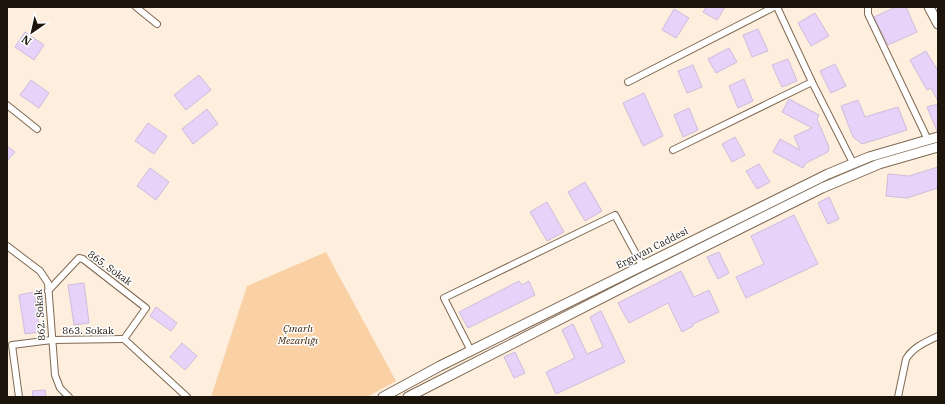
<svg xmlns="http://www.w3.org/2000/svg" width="945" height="404" font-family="'IBM Plex Serif',serif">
  <rect width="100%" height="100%" fill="#fdeede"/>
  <polygon fill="#f9d1a5" points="326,252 396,381 367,397 211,397 247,286"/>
  <g fill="#e7d2fa" stroke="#cdbddb">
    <polygon points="706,7 725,7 717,20 703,12"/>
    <polygon points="896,7 906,7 917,32 888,45 874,17"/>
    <polygon points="674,9 689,18 676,38 662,30"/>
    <polygon points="815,13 829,36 811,46 798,23"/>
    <polygon points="758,29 768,51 752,57 743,35"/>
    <polygon points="25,32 44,45 34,60 15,47"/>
    <polygon points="729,48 737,62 716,73 708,59"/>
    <polygon points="926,51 938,71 938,101 931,88 927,90 910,60"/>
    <polygon points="788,59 797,81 782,87 772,65"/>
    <polygon points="835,64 846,86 831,93 820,71"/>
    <polygon points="693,65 702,87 687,93 678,71"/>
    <polygon points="199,75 211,90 186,110 174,95"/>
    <polygon points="744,79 753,101 738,108 729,86"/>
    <polygon points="31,80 49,93 39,108 20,95"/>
    <polygon points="644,93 663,136 643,146 623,103"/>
    <polygon points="789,99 819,115 817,119 829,147 828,152 806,163 803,168 773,152 780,139 800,150 794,136 812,128 782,112"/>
    <polygon points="858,100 865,117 898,107 907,130 862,144 853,137 841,106"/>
    <polygon points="938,104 938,131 937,131 927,107"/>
    <polygon points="689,108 698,130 683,137 674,115"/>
    <polygon points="207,109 218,124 193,144 182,129"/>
    <polygon points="148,123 167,136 154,154 135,141"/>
    <polygon points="735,137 745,155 732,162 722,144"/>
    <polygon points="7,146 15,152 7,161"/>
    <polygon points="759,164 770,182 757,189 746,171"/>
    <polygon points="938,167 938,188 907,198 886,196 888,174 909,176"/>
    <polygon points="150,168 169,182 156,200 137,186"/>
    <polygon points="585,182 602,211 585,221 568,192"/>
    <polygon points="829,197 839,219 828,224 818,203"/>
    <polygon points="547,202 564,232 547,241 530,212"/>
    <polygon points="794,215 818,264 746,298 736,277 764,264 751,236"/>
    <polygon points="719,252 729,273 718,279 707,257"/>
    <polygon points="681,271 694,297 709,290 719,312 693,324 693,326 682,332 668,303 629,323 618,303"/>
    <polygon points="519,281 522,285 529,281 535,295 468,328 459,312"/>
    <polygon points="84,283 89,323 74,325 68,285"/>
    <polygon points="34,292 40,332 25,334 19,295"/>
    <polygon points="156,307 177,323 171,331 150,316"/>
    <polygon points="601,311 625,362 556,394 546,372 575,358 562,330 573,324 587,354 603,347 590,317"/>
    <polygon points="182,343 197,356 185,370 170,357"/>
    <polygon points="515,352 525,373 514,378 504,357"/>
    <polygon points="45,390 46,397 33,397 32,391"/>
  </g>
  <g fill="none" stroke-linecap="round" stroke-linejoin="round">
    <g stroke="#7f6952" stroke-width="8">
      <g id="street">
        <polyline points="136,7 157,24"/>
        <polyline points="777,7 812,82 853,163"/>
        <polyline points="868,7 868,14 928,140"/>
        <polyline points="628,82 774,7"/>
        <polyline points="7,105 37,129"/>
        <polyline points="673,150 812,82"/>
        <polyline points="7,246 40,271 48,283 55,375 60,388 69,397"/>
        <polyline points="48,291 79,258 83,259 146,308 124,339"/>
        <polyline points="124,339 187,397"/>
        <polyline points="471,351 444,298 615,215 642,265"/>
        <polyline points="19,397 12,345 52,340 124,339"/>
        <path d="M898 397 906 359C913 347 926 342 938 336"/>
      </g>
    </g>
    <g stroke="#7f6952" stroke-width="11">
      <g id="secondary">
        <polyline points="929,7 938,24"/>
        <polyline points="383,397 440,366 828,174 869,157 938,137"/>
        <polyline points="408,397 641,278 822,188 879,164 938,147"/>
      </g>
    </g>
    <use href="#street" stroke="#fff" stroke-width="6"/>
    <use href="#secondary" stroke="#fff" stroke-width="9"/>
  </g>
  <g text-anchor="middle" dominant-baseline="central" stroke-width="3" stroke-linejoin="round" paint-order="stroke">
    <g font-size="10" fill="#1d150c" stroke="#fefefe">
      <text transform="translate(652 248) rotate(-27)">Erguvan Caddesi</text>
      <text transform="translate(110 268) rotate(36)">865. Sokak</text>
      <text transform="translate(40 315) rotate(-94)">862. Sokak</text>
      <text x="88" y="330">863. Sokak</text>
    </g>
    <g font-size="10" font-style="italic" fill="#3d2300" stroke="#fefefe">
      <text x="298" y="328">Çınarlı<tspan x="298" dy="12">Mezarlığı</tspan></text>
    </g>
  </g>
  <rect width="945" height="404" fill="none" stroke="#1d150c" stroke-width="16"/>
  <g transform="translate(32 32) rotate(214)" stroke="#fefefe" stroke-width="3" paint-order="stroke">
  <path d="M0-3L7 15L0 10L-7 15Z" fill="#1d150c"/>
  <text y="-6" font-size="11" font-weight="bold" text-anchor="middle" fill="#1d150c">N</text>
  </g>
</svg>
